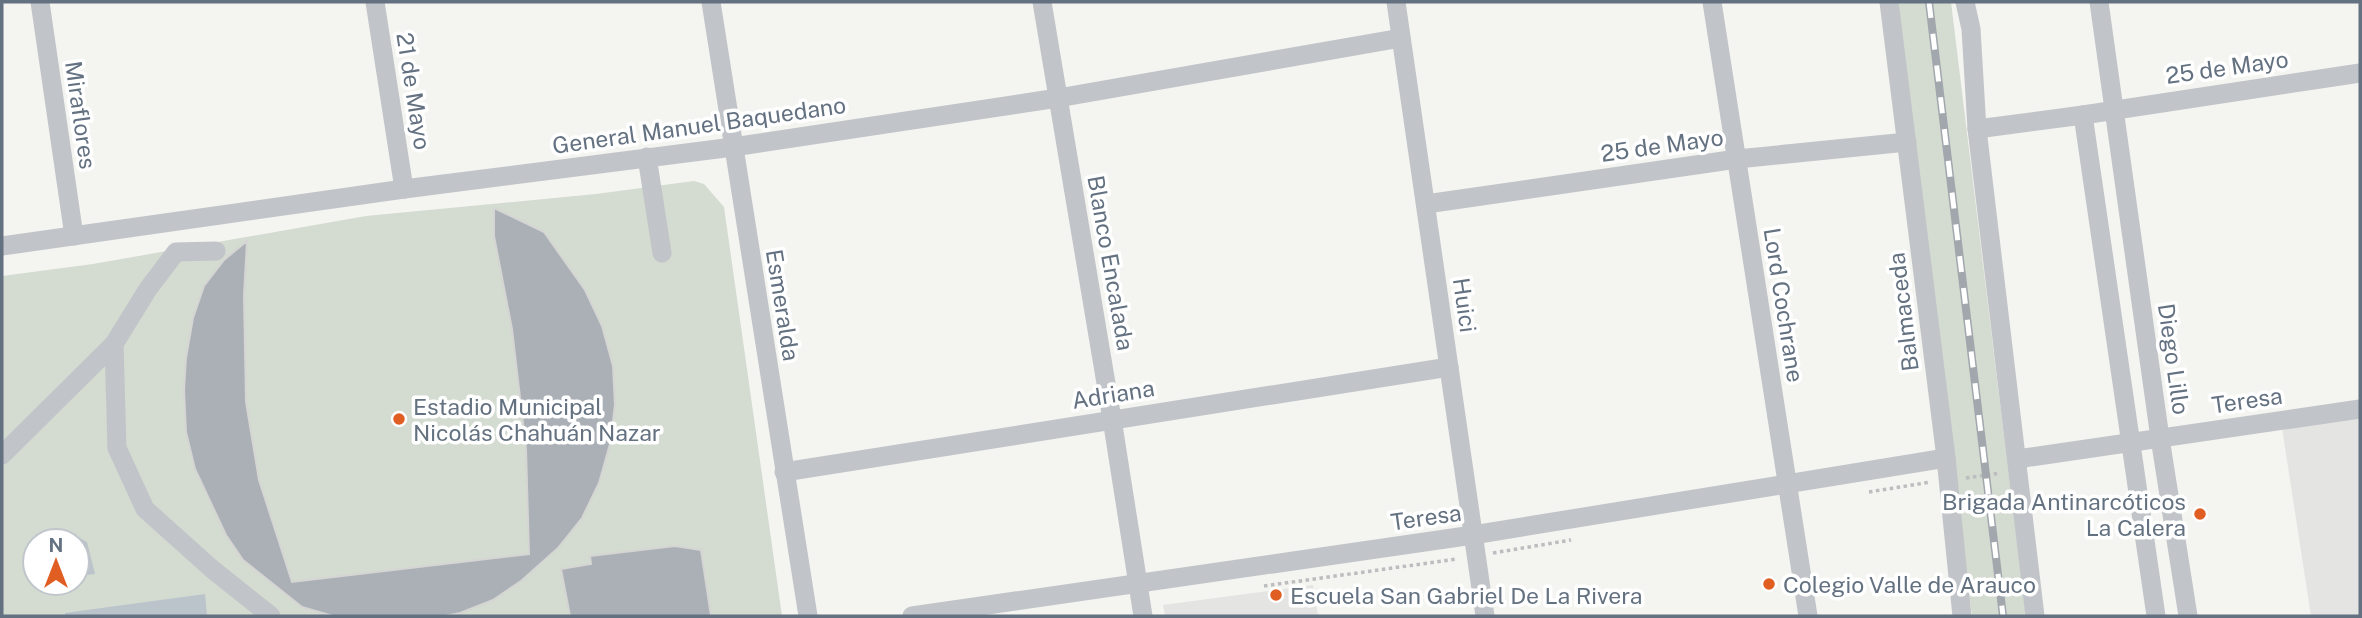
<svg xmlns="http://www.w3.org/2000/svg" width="2362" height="618" font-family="'Public Sans',sans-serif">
  <rect width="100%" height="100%" fill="#f4f4f0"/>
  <g fill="#e4e5e3">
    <polygon points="2360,416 2360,616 2311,616 2282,428"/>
    <polygon points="1313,585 1318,616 1165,616 1163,605"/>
  </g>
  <g fill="#d4dbd1" fill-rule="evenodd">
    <polygon points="1896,2 1951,2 2026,616 1972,616"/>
    <path d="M694 181 704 184 724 207 782 616H2V276L93 264 366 216 596 194ZM35 541H77V583H35Z"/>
  </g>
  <g fill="#bac4ca">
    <polygon points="63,536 76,536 87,542 95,574 77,576 77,541 50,541"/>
    <polygon points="205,594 207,616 65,616 65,613"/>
  </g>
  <g fill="#aab0b6" stroke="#d5d5d3" stroke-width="2">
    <polygon points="494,208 544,232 585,290 602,326 613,366 615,405 610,444 599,483 582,518 558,548 521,581 493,600 460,613 445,616 333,616 302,607 243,560 226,535 195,469 186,432 184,390 186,358 193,318 204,286 224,260 247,241 244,296 246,402 259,480 292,582 529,554 526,449 512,329 494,236"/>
    <polygon points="675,546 701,550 711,616 570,616 561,569 591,564 590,556"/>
  </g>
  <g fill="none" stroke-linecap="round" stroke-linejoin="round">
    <g stroke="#bbbdbf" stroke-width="3.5" stroke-dasharray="3.5 3.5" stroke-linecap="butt">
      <polyline points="1966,478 2000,473"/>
      <polyline points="1869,492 1931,482"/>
      <polyline points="1493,553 1571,540"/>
      <polyline points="1264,586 1457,559"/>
    </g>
    <g stroke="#c1c4c8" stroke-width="19">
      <polyline points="40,2 74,236"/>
      <polyline points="375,2 404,189"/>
      <polyline points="711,2 808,616"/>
      <polyline points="1042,2 1112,419 1143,616"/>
      <polyline points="1396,2 1485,616"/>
      <polyline points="1712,2 1808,616"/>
      <polyline points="1889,2 1946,458 1962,616"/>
      <polyline points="1965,2 1971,29 1977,129 2035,616"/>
      <polyline points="2099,2 2160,438 2188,616"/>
      <polyline points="2083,115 2156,616"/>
      <polyline points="1977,129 2083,115 2360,73"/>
      <polyline points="647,157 662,253"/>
      <polyline points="1426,204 1737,159 1907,142"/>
      <polyline points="2,246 404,189 733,147 1058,98 1401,38"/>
      <polyline points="114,344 117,448 145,509 212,569 271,616"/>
      <polyline points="2,455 114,344 148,289 176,252 216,251"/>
      <polyline points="2017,459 2360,409"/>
      <polyline points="784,472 1449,367"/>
      <polyline points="912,616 1473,535 1946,458"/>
    </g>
    <g stroke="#a2a7ad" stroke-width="8">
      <polyline id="rail" points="1929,2 2003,616"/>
    </g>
    <use href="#rail" stroke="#fff" stroke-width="5" stroke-dasharray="16" stroke-linecap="butt"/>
  </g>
  <g fill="#e15e23" stroke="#fff" stroke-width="2.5">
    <circle cx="399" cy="419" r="7"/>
    <circle cx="2200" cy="514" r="7"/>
    <circle cx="1769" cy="584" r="7"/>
    <circle cx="1276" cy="595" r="7"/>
  </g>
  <g text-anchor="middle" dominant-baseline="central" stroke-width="7" stroke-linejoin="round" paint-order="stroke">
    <g font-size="23" fill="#637181" stroke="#fff">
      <text transform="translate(2227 67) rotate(-8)">25 de Mayo</text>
      <text transform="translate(414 91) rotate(81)">21 de Mayo</text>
      <text transform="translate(81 115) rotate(82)">Miraflores</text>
      <text transform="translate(699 125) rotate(-8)">General Manuel Baquedano</text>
      <text transform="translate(1662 145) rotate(-8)">25 de Mayo</text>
      <text transform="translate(1111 263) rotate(80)">Blanco Encalada</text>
      <text transform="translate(783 305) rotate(81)">Esmeralda</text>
      <text transform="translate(1465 305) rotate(82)">Huici</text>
      <text transform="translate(1784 305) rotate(81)">Lord Cochrane</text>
      <text transform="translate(1903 312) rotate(-97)">Balmaceda</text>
      <text transform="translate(2174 359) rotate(82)">Diego Lillo</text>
      <text transform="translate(1113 394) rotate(-9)">Adriana</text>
      <text transform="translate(2247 400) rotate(-8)">Teresa</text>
      <text transform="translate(1426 517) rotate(-8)">Teresa</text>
    </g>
    <g font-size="23" fill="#637181" stroke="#fff" text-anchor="start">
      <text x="413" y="406">Estadio Municipal<tspan x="413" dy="26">Nicolás Chahuán Nazar</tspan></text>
      <text x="2186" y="501" text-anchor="end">Brigada Antinarcóticos<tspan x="2186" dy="26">La Calera</tspan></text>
      <text x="1783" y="584">Colegio Valle de Arauco</text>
      <text x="1290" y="595">Escuela San Gabriel De La Rivera</text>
    </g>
  </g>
  <rect width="2362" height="618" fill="none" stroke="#637181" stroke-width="7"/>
  <g transform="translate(56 562)"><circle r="33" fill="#ffffff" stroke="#c1c6cd" stroke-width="2"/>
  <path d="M0-5L12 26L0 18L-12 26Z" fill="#e15e23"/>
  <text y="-10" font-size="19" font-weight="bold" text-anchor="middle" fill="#637181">N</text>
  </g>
</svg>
